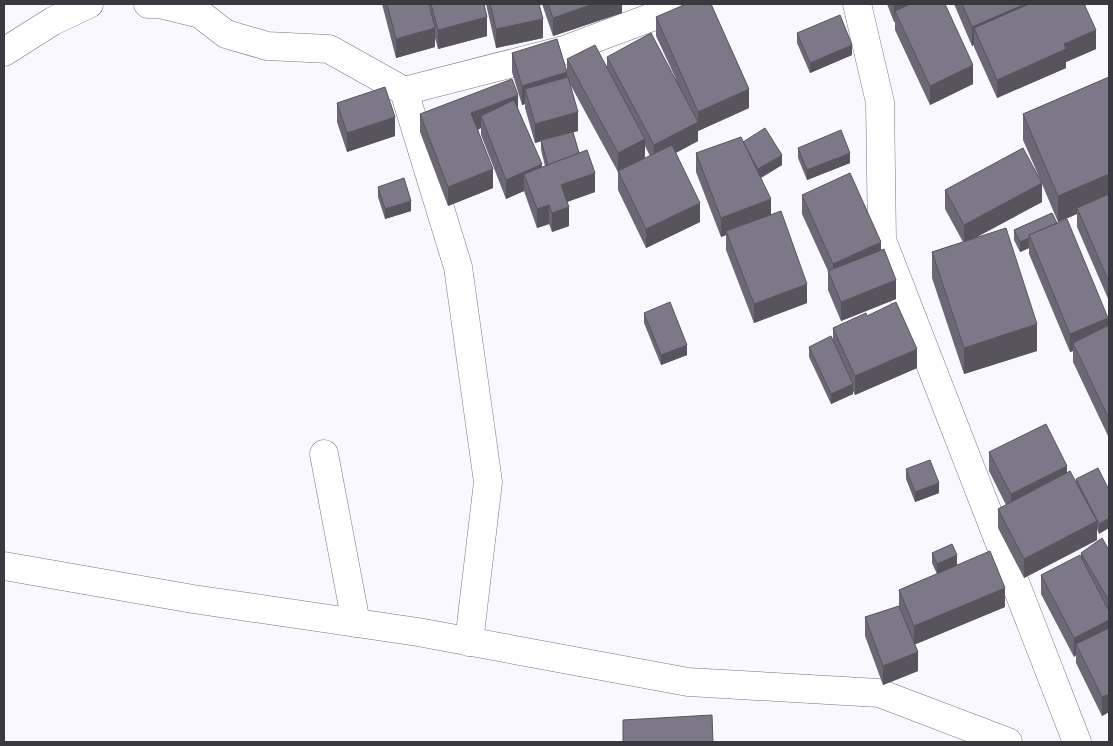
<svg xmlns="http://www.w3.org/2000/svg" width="1113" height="746" font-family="'Fira Sans',sans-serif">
  <rect width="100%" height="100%" fill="#faf8ff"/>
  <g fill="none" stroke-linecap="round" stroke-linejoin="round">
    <g stroke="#797584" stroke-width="29">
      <g id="street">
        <polyline points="148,4 159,4 200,14 226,34 267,46 329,49 404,91 564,50 687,4"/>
        <polyline points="857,4 880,102 882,240 1077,742"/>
        <polyline points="4,52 53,21 89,4"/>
        <polyline points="404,91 458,267 488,482 469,642"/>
        <polyline points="324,454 356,623"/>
      </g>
    </g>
    <g stroke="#797584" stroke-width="29">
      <polyline id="secondary" points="4,566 193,599 418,632 688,682 879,693 1008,742"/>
    </g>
    <use href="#street" stroke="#fff" stroke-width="28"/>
    <use href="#secondary" stroke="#fff" stroke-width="28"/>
  </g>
  <g fill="#6b6774" fill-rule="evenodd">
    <polygon points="382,4 484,4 487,36 438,49 435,38 435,47 396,58"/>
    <polygon points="486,4 539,4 543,38 496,48"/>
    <polygon points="542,4 622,4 622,13 553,36"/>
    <polygon points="887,4 945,4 973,84 930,105 895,30 895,22 894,22"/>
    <polygon points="954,4 1086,4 1085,4 1096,49 1066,62 1066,68 997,98 974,47 974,45 972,46"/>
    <path d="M656 17 749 108 698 131V141L676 153 700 222 646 248 618 190V172L570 84 578 131 573 132 579 153 595 192 567 202 569 226 552 232 549 224 537 228 524 191 506 199 481 135V128L478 130 493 188 448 206 420 132V114L518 109 542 167 545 166 541 150V141L535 143 525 108V104L522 105 512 72V53L567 78V59L607 67V57L676 79 656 36ZM645 146 650 156 636 163 645 158Z"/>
    <polygon points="797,33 852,55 810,73 797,43"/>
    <polygon points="1109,77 1109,301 1077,227 1077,214 1058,222 1042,184 1042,202 974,238 1037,351 964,374 932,278 932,252 963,242 945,209 945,190 1040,179 1023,140 1023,114"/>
    <polygon points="337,103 395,136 347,152 337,122"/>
    <polygon points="743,142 782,165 761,178 771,215 807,303 754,323 726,250 726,235 721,237 696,172 696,153"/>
    <polygon points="798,148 850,163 807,180 798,158"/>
    <polygon points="378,187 411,211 385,219 378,197"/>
    <polygon points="802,195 881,251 896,299 841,321 828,290 828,271 802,214"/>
    <polygon points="1052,213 1108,326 1109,325 1109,438 1073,362 1073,351 1070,352 1029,254 1029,248 1020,252 1014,240 1014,230"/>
    <polygon points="644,313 687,355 661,365 644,323"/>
    <polygon points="833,328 917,368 855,395 853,391 853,394 831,404 809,357 809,347 833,342"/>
    <polygon points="989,452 1067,473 1076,483 1076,479 1109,490 1099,534 1097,529 1097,540 1024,578 998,528 998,509 1006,505 989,471"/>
    <polygon points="906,469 939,493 915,502 906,479"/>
    <polygon points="1109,550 1109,712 1102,716 1076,663 1076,655 1074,657 1041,594 1041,575 1081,557 1081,553"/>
    <polygon points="932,553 957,565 1005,607 915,644 918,671 883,685 865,636 865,617 899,606 899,590 937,574 932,563"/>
  </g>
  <g fill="#57545e">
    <polygon points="593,4 622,4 622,13 553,36 553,18"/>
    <polygon points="894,4 938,4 895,11 894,22"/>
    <polygon points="1025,4 1040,4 974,28 974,45 972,46 972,27"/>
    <polygon points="487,17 487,36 438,49 438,30"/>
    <polygon points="543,19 543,38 496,48 496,29"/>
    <polygon points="435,28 435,47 396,58 396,39"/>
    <polygon points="1096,30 1096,49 1066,62 1066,68 997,98 997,80 1064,44"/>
    <polygon points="852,45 852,55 810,73 810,63"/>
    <polygon points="973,65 973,84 930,105 930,86"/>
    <polygon points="567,72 567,91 525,89 525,104 522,105 522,86"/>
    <polygon points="749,89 749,108 698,131 698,141 654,164 654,145 698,122 698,112"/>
    <polygon points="518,95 518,114 481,116 481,128 471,132 471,113"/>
    <polygon points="578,112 578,131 535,143 535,124"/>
    <polygon points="395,117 395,136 347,152 347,133"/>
    <polygon points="645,139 645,158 618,172 618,153"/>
    <polygon points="850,153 850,163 807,180 807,170"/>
    <polygon points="782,155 782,165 758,179 758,169"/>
    <polygon points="542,164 542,183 524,174 524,191 506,199 506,180"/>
    <polygon points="493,169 493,188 448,206 448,187"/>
    <polygon points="595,173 595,192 561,204 561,185"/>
    <polygon points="1109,174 1109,200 1077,208 1077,214 1058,222 1058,196"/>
    <polygon points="1042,183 1042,202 964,244 964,225"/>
    <polygon points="771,199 771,218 726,231 726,235 721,237 721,218"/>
    <polygon points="411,201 411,211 385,219 385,209"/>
    <polygon points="700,203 700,222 646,248 646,229"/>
    <polygon points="549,205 549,224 537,228 537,209"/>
    <polygon points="569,207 569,226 552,232 552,213"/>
    <polygon points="1029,238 1029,248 1020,252 1020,242"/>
    <polygon points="881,242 881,261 833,283 833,264"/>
    <polygon points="896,280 896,299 841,321 841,302"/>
    <polygon points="807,284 807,303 754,323 754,304"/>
    <polygon points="1108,318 1108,337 1073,343 1073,351 1070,352 1070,334"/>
    <polygon points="1037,324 1037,351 964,374 964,348"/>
    <polygon points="687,345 687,355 661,365 661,355"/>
    <polygon points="917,349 917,368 855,395 855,376"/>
    <polygon points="853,384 853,394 831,404 831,394"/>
    <polygon points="1067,466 1067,485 1011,513 1011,494"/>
    <polygon points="939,483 939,493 915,502 915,492"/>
    <polygon points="1109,518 1109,528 1099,534 1099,524"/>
    <polygon points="1097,521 1097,540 1024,578 1024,559"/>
    <polygon points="957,555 957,565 937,574 937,564"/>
    <polygon points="1005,588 1005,607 914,645 914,626"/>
    <polygon points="1109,620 1109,638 1076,644 1076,655 1074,657 1074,638"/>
    <polygon points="918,652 918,671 883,685 883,666"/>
    <polygon points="1109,694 1109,712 1102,716 1102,697"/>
  </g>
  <g fill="#7c7887" stroke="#57545e">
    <polygon points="387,4 429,4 435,28 396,39"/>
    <polygon points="431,4 484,4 487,17 438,30"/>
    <polygon points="490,4 539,4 543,19 496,29"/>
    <polygon points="548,4 593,4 553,18"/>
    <polygon points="686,4 711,4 749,89 698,112 656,17"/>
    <polygon points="910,4 945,4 973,65 930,86 895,11"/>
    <polygon points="962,4 1025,4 972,27"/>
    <polygon points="1029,4 1084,4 1096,30 1064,44 1066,49 997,80 974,28"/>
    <polygon points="840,15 852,45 810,63 797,33"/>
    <polygon points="651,33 698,122 654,145 607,57"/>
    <polygon points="557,39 567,72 522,86 512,53"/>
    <polygon points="595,45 645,139 618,153 567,59"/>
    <polygon points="568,77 578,112 535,124 525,89"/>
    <polygon points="1109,77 1109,174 1058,196 1023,114"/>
    <polygon points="512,79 518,95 471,113 493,169 448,187 420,114"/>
    <polygon points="385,87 395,117 347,133 337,103"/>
    <polygon points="514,100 542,164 506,180 481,116"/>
    <polygon points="765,128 782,155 758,169 743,142"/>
    <polygon points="841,130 850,153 807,170 798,148"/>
    <polygon points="573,132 579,153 548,165 541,140"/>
    <polygon points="741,137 771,199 721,218 696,153"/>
    <polygon points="672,145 700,203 646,229 618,171"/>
    <polygon points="1023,148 1042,183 964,225 945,190"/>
    <polygon points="587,150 595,173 561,185 569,207 552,213 549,205 537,209 524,174"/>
    <polygon points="850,173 881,242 833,264 802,195"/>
    <polygon points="404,178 411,201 385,209 378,187"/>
    <polygon points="1109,194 1109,282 1077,208"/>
    <polygon points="781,211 807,284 754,304 726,231"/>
    <polygon points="1052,213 1057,223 1029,235 1029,238 1020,242 1014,230"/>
    <polygon points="1067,219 1108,318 1070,334 1029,235"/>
    <polygon points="1006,228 1037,324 964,348 932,252"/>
    <polygon points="884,249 896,280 841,302 828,271"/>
    <polygon points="670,302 687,345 661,355 644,313"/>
    <polygon points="896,302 917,349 855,376 833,328 866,313 867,316"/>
    <polygon points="1109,325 1109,419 1073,343"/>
    <polygon points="831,336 853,384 831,394 809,347"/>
    <polygon points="1046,424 1067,466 1011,494 989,452"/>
    <polygon points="930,460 939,483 915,492 906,469"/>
    <polygon points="1098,468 1109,490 1109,518 1099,524 1076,479"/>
    <polygon points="1070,471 1097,521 1024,559 998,509"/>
    <polygon points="1102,538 1109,550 1109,601 1081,553"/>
    <polygon points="952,544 957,555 937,564 932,553"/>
    <polygon points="990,551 1005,588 914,626 899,590"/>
    <polygon points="1080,555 1109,611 1109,620 1074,638 1041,575"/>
    <polygon points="899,606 918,652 883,666 865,617"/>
    <polygon points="1109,628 1109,694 1102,697 1076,644"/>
    <polygon points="712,715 713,742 623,742 623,720"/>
  </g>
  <rect width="1113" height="746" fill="none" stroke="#3b3940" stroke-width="10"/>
</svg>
